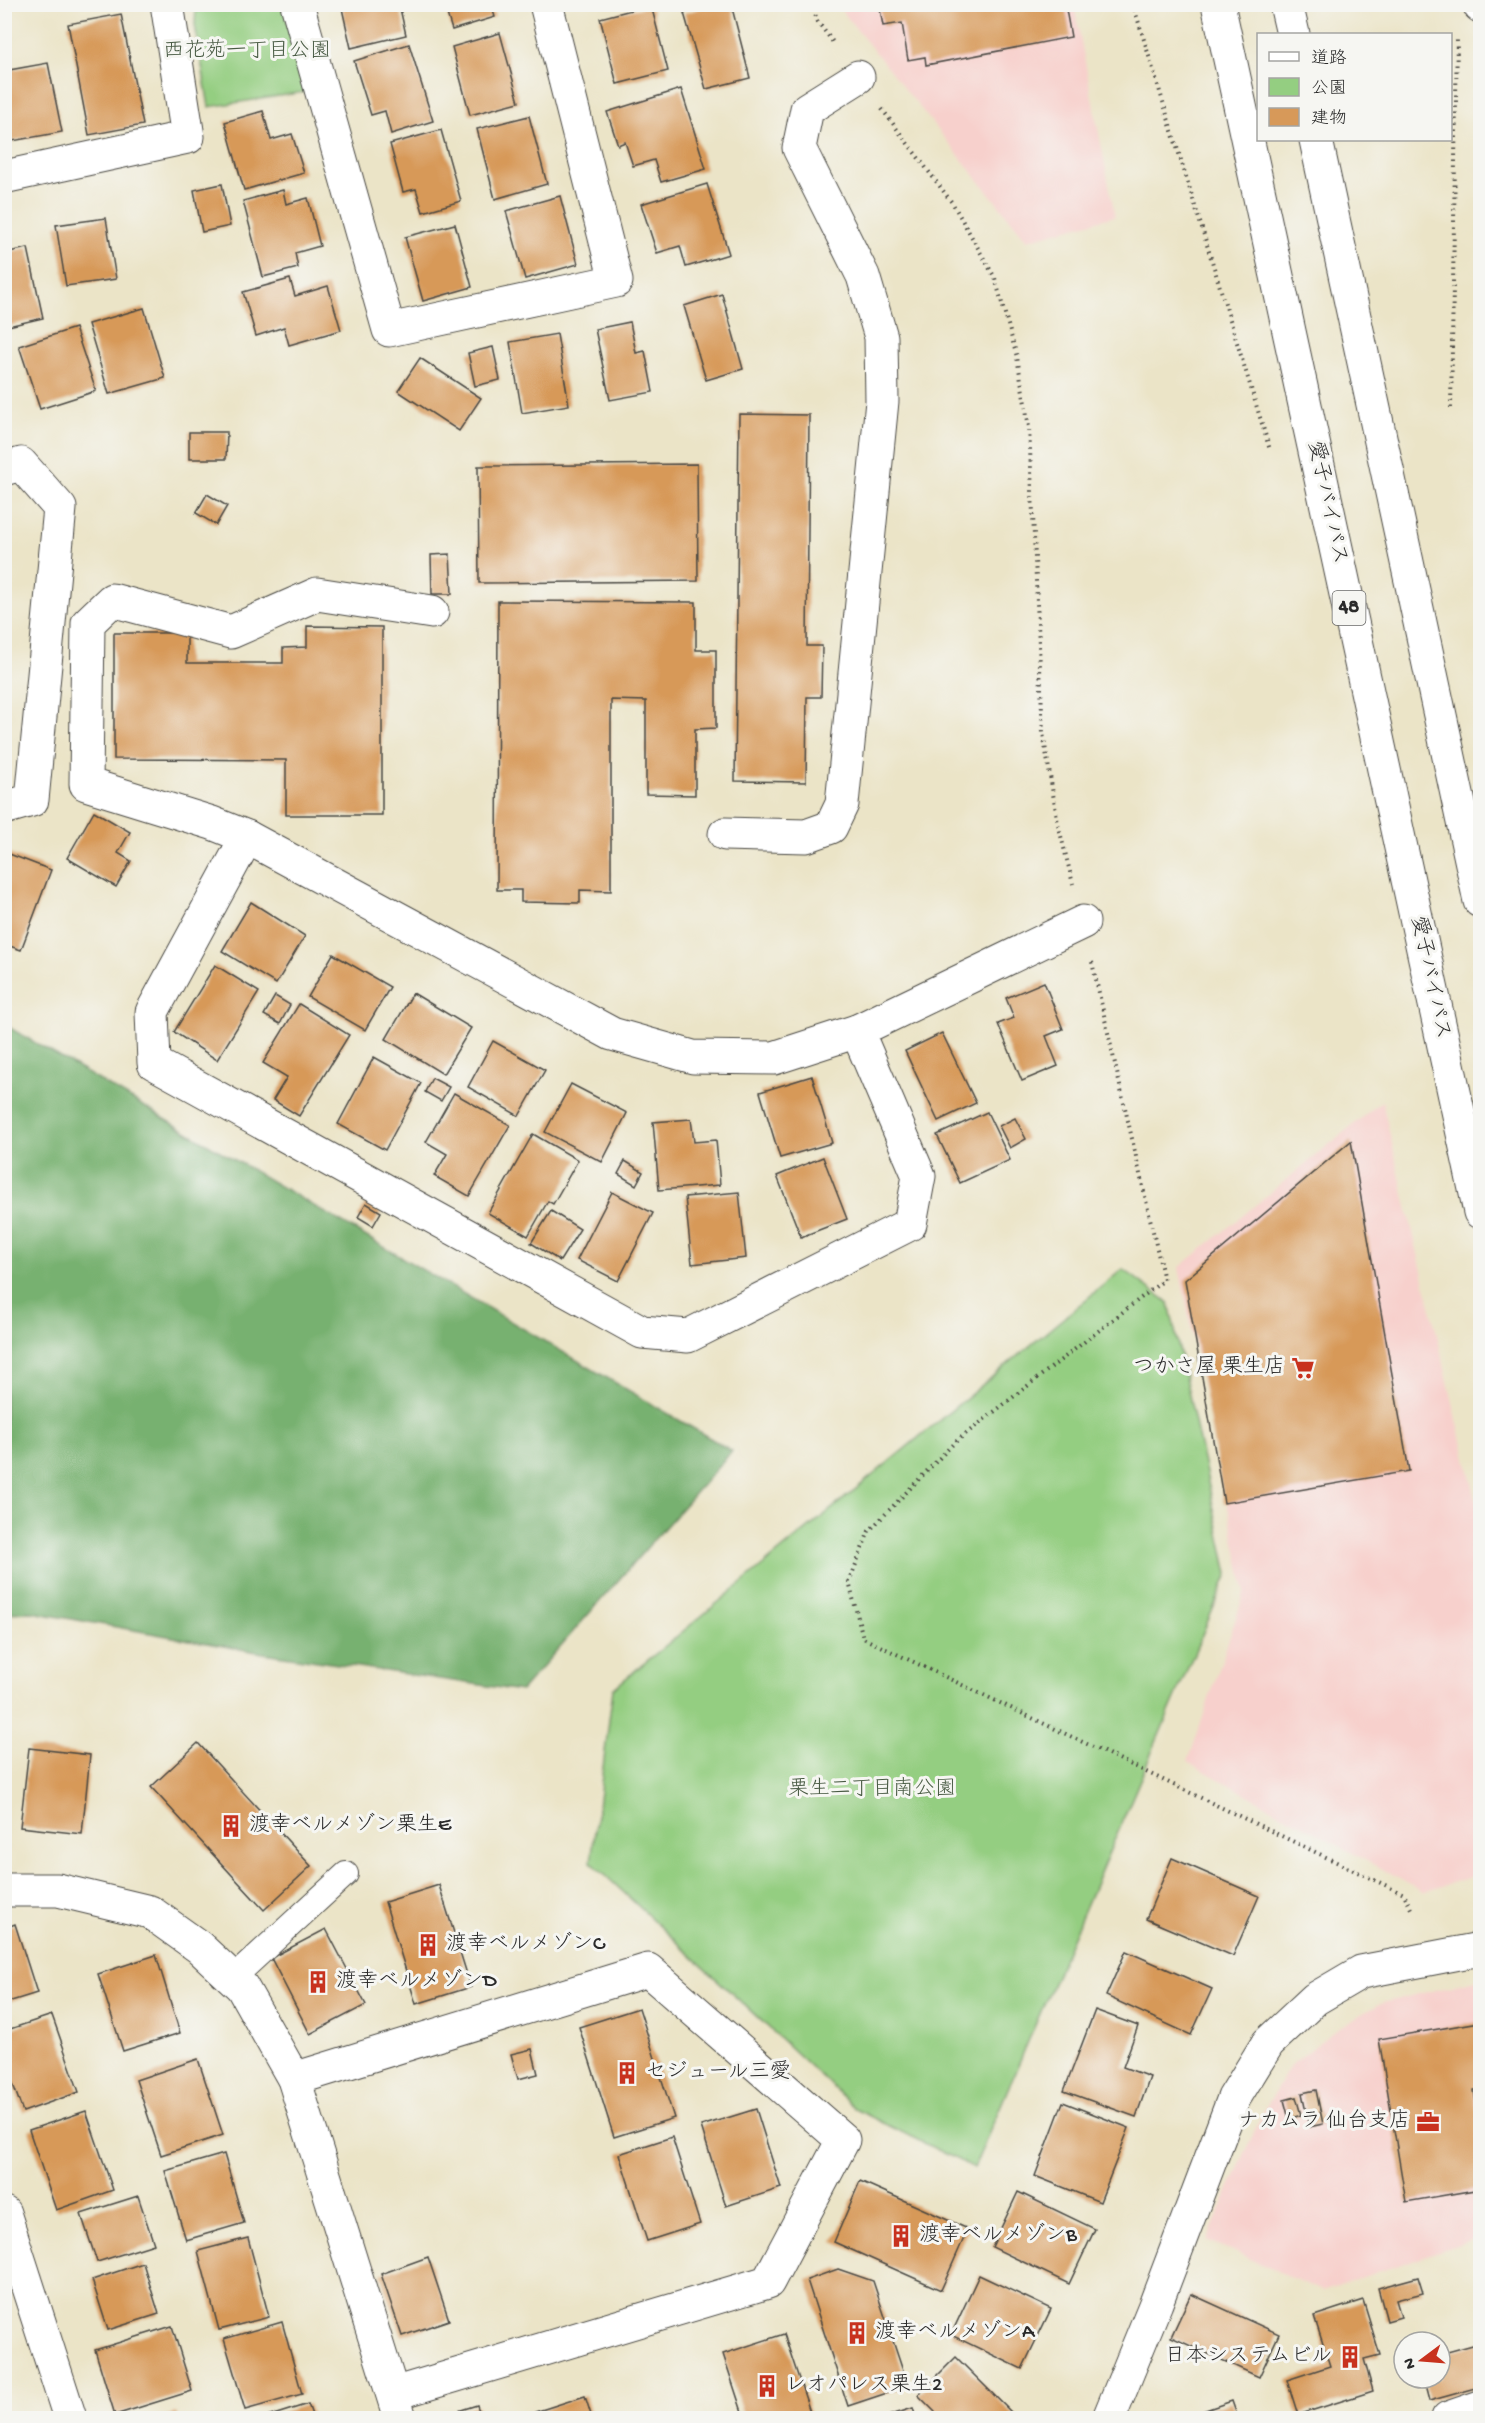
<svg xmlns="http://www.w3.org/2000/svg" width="1485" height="2423" font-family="'Gochi Hand','Klee One',sans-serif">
  <rect width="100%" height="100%" fill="#f6f6f2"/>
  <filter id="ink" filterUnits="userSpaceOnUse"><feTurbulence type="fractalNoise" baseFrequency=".0167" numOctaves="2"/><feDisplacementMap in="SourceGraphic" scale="12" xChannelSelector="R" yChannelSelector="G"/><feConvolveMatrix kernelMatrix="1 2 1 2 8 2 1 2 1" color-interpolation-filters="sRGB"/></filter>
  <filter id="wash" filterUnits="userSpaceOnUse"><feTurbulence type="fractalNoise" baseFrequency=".008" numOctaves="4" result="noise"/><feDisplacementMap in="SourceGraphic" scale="24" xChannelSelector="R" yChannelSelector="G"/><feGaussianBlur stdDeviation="1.35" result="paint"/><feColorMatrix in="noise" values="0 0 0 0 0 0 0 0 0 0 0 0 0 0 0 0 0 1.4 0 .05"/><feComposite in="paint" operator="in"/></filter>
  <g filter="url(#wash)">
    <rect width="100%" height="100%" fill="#ebe4c7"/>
    <g fill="#f7d0cc">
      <polygon points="837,5 1074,5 1115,216 1027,240"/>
      <polygon points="1382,1101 1480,1517 1480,1874 1423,1892 1188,1762 1245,1591 1179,1268"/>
      <polygon points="1480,1979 1480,2237 1322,2291 1207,2240 1261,2116 1290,2066 1335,2030 1378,2004"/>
    </g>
    <g fill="#94ce81" stroke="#607c56" stroke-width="1.5">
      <polygon points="196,5 283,5 305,92 209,107 195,25"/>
      <polygon points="1123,1269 1169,1303 1228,1574 974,2168 857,2110 591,1862 613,1689"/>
    </g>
    <polygon fill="#77b16f" stroke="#516e4d" stroke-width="1.5" points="4,1025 5,1025 732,1451 521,1691 263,1653 32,1612 5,1613"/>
    <g id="blocks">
      <g fill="#d79959">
        <polygon points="341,4 399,4 406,35 351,48"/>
        <polygon points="444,4 491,4 495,17 452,30"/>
        <polygon points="714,4 731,4 750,78 706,89 684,13"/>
        <polygon points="879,4 1065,4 1071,37 926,65 925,57 908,60 902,23 883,26"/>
        <polygon points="651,5 668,71 617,84 600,18"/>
        <polygon points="121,14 143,125 89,135 68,24"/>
        <polygon points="500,33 519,102 470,115 452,47"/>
        <polygon points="409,44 433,121 391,134 385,111 371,115 354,61"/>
        <polygon points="48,63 62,132 7,142 4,128 4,71"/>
        <polygon points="681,89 706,169 661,182 654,160 633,166 625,142 618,145 607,112"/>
        <polygon points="263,111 271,140 292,134 304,173 244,190 225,122"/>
        <polygon points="529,116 547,184 495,199 477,129"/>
        <polygon points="441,130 461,201 423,212 416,189 403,192 390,144"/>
        <polygon points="222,184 230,226 202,232 194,190"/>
        <polygon points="707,184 729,254 686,267 680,246 657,253 641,204"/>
        <polygon points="283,190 286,204 308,198 320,246 295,253 298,268 263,277 243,201"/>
        <polygon points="560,196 578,264 525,279 506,211"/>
        <polygon points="106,218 116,279 66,286 56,225"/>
        <polygon points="455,224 472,287 423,301 405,237"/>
        <polygon points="28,248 43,318 4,327 4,253"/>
        <polygon points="290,279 295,296 328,286 341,330 289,345 284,327 256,336 243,292"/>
        <polygon points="722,294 743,369 706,380 684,306"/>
        <polygon points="144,308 165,378 109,394 88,324"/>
        <polygon points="630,322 636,353 645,351 653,392 610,400 595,329"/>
        <polygon points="75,328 96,391 40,409 19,346"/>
        <polygon points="557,334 569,405 522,413 510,342"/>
        <polygon points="493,347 500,380 475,386 468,353"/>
        <polygon points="420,358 481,398 459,431 398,391"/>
        <polygon points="739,414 809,415 807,646 822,646 821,697 807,697 806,782 735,781"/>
        <polygon points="189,432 227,432 226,459 189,459"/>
        <polygon points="697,464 698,581 479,583 478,466"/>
        <polygon points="207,494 227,506 216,525 196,513"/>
        <polygon points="450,554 452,594 432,594 431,555"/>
        <polygon points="498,601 696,602 696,650 716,650 716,728 695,729 695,795 646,794 646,701 611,700 611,891 580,890 580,903 521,902 521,890 497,890"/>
        <polygon points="307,626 382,627 382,815 286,815 286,760 114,759 114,633 187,633 187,663 283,663 283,648 307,647"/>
        <polygon points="94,811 130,832 118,853 131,861 116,887 67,858"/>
        <polygon points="4,852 51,870 21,950 4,944"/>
        <polygon points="251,902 305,936 276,984 222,951"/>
        <polygon points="333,954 390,987 365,1030 308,997"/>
        <polygon points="215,965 259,992 217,1060 174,1032"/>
        <polygon points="1044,982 1063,1029 1046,1036 1058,1066 1022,1081 998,1024 1014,1018 1006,998"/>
        <polygon points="413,993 471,1028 443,1074 386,1039"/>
        <polygon points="275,996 290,1005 280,1024 264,1015"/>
        <polygon points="299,1004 349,1035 299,1116 273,1100 287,1077 263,1063"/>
        <polygon points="942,1033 976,1103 938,1121 905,1051"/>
        <polygon points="493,1041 545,1070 519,1116 468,1087"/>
        <polygon points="374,1057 421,1083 385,1150 338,1124"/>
        <polygon points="812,1076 832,1143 780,1158 760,1092"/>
        <polygon points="432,1078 449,1087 441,1101 425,1092"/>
        <polygon points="571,1084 627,1113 602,1162 545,1132"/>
        <polygon points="454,1093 510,1125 469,1196 434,1176 447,1154 426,1142"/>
        <polygon points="987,1112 1010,1160 960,1183 937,1135"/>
        <polygon points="1015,1118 1026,1139 1010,1148 999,1126"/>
        <polygon points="691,1119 694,1142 716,1140 720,1185 659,1190 653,1122"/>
        <polygon points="533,1134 578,1160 553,1204 548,1201 528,1236 488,1213"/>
        <polygon points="1351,1141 1409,1471 1224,1503 1185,1280"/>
        <polygon points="823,1157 847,1219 801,1237 777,1176"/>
        <polygon points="625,1161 643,1172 636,1185 618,1174"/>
        <polygon points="612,1192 653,1213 618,1281 577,1260"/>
        <polygon points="739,1192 746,1258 692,1264 685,1197"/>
        <polygon points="366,1203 381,1212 373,1226 358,1217"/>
        <polygon points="551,1211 580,1229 560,1261 531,1243"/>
        <polygon points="198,1743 311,1866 264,1910 151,1787"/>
        <polygon points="29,1748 90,1755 82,1834 20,1827"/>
        <polygon points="1172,1858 1259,1896 1233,1956 1146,1919"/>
        <polygon points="439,1885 471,1987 416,2004 385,1902"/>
        <polygon points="15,1924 37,1993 5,2003 5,1928"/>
        <polygon points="326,1929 366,2005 310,2034 271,1958"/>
        <polygon points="1126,1951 1212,1989 1191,2035 1106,1996"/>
        <polygon points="156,1955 180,2033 123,2051 98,1974"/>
        <polygon points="639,2008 674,2118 614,2137 579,2027"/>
        <polygon points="1095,2010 1138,2026 1123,2067 1150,2077 1136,2117 1064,2091"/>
        <polygon points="52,2015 79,2092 23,2112 4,2059 4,2031"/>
        <polygon points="1480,2022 1480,2089 1474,2090 1480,2128 1480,2189 1406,2202 1379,2039"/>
        <polygon points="532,2049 538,2074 518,2079 511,2054"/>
        <polygon points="198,2059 223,2135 161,2155 136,2080"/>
        <polygon points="1316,2090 1323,2124 1309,2127 1302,2093"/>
        <polygon points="1296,2097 1301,2115 1289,2119 1284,2100"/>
        <polygon points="1063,2102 1129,2128 1100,2202 1035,2176"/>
        <polygon points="756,2109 781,2188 726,2206 701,2126"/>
        <polygon points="86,2111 113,2190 56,2210 29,2130"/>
        <polygon points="672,2137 700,2224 647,2241 619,2154"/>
        <polygon points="224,2154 244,2223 186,2240 165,2171"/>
        <polygon points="860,2181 968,2229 941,2290 834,2242"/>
        <polygon points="1018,2192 1095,2229 1069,2284 992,2247"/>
        <polygon points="138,2196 154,2244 97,2262 81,2214"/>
        <polygon points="248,2238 269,2317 219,2330 198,2251"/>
        <polygon points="428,2257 449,2320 402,2336 381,2274"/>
        <polygon points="143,2263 159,2314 108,2330 92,2280"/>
        <polygon points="838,2269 873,2281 908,2386 848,2406 807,2280"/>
        <polygon points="979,2275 1051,2309 1022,2369 951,2335"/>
        <polygon points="1418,2277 1423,2293 1396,2300 1401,2317 1387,2321 1378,2288"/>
        <polygon points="1191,2294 1279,2334 1259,2377 1171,2337"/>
        <polygon points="1363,2300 1380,2355 1364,2359 1373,2391 1298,2415 1287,2380 1330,2366 1314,2316"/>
        <polygon points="282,2322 302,2394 245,2410 224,2339"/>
        <polygon points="172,2326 192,2391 115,2415 95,2350"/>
        <polygon points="784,2334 812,2418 744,2418 723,2354"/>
        <polygon points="1480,2343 1480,2387 1429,2401 1423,2378 1440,2378 1440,2354"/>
        <polygon points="956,2357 1017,2418 941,2418 918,2395"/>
        <polygon points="585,2396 592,2418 537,2418 535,2412"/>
        <polygon points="1232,2401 1238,2418 1182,2418"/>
        <polygon points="308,2404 313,2418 264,2418"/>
        <polygon points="477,2405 481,2418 436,2418"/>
        <polygon points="913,2408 916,2418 882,2418"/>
        <polygon points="176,2413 178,2418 160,2418"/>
      </g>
    </g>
  </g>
  <g filter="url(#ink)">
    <use href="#blocks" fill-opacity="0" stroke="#484742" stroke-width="1.5"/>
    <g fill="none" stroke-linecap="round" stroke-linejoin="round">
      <g stroke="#484742" stroke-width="26">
        <polyline id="lane" points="233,1978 346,1874"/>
      </g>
      <g stroke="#484742" stroke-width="35">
        <g id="street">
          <polyline points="297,4 389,330 616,281 546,4"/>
          <polyline points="1480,4 1480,6"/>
          <polyline points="4,177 188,137 167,4"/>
          <polyline points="4,469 21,464 60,508 32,800 4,808"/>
          <polyline points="432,612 317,594 231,632 112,600 88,623 86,784 212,823 247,837 612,1034 693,1057 774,1058 857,1031 1083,922"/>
          <polyline points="725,834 806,836 831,827 842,804 882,401 881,337 863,276 799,148 807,109 858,77"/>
          <polyline points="247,837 152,1012 154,1063 642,1332 688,1336 910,1224 919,1176 857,1031"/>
          <polyline points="4,1890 58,1890 150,1912 199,1947 242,1987 294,2079 400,2418"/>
          <polyline points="294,2079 648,1970 843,2140 768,2282 393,2394"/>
          <polyline points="4,2213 70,2418"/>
          <polyline points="1448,2418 1480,2407"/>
        </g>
      </g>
      <g stroke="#484742" stroke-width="35">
        <polyline id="secondary" points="1109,2418 1156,2303 1234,2098 1268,2043 1315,1999 1361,1972 1480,1949"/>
      </g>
      <g stroke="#484742" stroke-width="35">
        <g id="highway">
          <polyline points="1218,4 1480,1212"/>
          <polyline points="1286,4 1293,34"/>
          <polyline points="1316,140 1480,901"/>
        </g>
      </g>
      <g stroke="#484742" stroke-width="4" stroke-dasharray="1.5 4.5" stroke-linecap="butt">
        <polyline points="811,4 818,22 835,45"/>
        <polyline points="1133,4 1270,450"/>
        <polyline points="882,109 953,204 995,278 1017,357 1029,427 1043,733 1058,824 1073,884"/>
        <polyline points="1451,408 1457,37"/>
        <polyline points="1092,962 1164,1280 954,1443 869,1531 849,1582 863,1638 1404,1894 1412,1911"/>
      </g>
      <use href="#lane" stroke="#fff" stroke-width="24"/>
      <use href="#street" stroke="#fff" stroke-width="33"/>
      <use href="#secondary" stroke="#fff" stroke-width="33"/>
      <use href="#highway" stroke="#fff" stroke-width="33"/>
    </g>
  </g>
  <defs>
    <g id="supermarket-bare" transform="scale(1.8)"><path d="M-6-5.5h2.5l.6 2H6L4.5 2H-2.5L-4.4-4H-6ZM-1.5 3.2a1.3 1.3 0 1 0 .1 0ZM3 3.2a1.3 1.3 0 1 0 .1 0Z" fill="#c8321e" stroke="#f6f6f2" stroke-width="2.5" paint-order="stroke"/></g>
    <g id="building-bare" transform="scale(1.8)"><path d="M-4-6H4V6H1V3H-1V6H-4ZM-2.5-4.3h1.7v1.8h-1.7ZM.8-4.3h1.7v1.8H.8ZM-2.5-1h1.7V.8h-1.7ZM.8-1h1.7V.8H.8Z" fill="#c8321e" stroke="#f6f6f2" stroke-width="2.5" paint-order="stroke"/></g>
    <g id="office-bare" transform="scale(1.8)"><path d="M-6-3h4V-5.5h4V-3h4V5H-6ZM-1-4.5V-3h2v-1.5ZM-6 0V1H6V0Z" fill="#c8321e" stroke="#f6f6f2" stroke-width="2.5" paint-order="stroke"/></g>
  </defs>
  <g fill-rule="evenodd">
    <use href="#supermarket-bare" x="1303" y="1368"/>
    <use href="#building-bare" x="231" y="1826"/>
    <use href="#building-bare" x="428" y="1945"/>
    <use href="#building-bare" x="318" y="1982"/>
    <use href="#building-bare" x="627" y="2073"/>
    <use href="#office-bare" x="1428" y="2122"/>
    <use href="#building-bare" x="901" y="2236"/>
    <use href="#building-bare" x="857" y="2333"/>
    <use href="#building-bare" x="1350" y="2357"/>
    <use href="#building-bare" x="767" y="2386"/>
  </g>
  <g text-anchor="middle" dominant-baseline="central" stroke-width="6" stroke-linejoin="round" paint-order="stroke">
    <rect fill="#f6f6f2" stroke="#686867" stroke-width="1.5" x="1332.5" y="591" width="33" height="34" rx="4.5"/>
    <g font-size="20" font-weight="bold" fill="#2b2b2b">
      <text x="1349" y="608">48</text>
    </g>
    <g font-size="21" fill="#4a5c45" stroke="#f6f6f2">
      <text x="247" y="52">西花苑一丁目公園</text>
      <text x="872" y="1790">栗生二丁目南公園</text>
    </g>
    <g font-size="21" fill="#2b2b2b" stroke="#f6f6f2">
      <text transform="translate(1326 503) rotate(78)">愛子バイパス</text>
      <text transform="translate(1429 978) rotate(78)">愛子バイパス</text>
    </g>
    <g font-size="21" fill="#2b2b2b" stroke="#f6f6f2" text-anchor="start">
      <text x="1285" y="1368" text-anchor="end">つかさ屋 栗生店</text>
      <text x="249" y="1826">渡幸ベルメゾン栗生E</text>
      <text x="446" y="1945">渡幸ベルメゾンC</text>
      <text x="336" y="1982">渡幸ベルメゾンD</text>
      <text x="645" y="2073">セジュール三愛</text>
      <text x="1410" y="2122" text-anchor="end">ナカムラ 仙台支店</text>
      <text x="919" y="2236">渡幸ベルメゾンB</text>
      <text x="875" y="2333">渡幸ベルメゾンA</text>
      <text x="1332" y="2357" text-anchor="end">日本システムビル</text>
      <text x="785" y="2386">レオパレス栗生2</text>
    </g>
  </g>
  <rect width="1485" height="2423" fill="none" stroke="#f6f6f2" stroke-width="24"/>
  <rect x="1257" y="33" width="195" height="108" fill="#f6f6f2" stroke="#a5a5a2" stroke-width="1.5"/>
  <rect x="1269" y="52" width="30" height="9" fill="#ffffff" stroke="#a5a5a2" stroke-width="1.5"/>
  <text x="1311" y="63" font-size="18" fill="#2b2b2b">道路</text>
  <rect x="1269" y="78" width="30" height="18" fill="#94ce81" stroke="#a5a5a2" stroke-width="1.5"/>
  <text x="1311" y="93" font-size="18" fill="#2b2b2b">公園</text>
  <rect x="1269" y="108" width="30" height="18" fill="#d79959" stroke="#a5a5a2" stroke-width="1.5"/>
  <text x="1311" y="123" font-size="18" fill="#2b2b2b">建物</text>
  <g transform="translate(1422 2360) rotate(254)"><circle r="28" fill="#f6f6f2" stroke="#a5a5a2" stroke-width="1.5"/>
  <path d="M0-4.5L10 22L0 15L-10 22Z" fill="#c8321e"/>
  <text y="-9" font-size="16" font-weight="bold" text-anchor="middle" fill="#2b2b2b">N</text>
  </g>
</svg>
